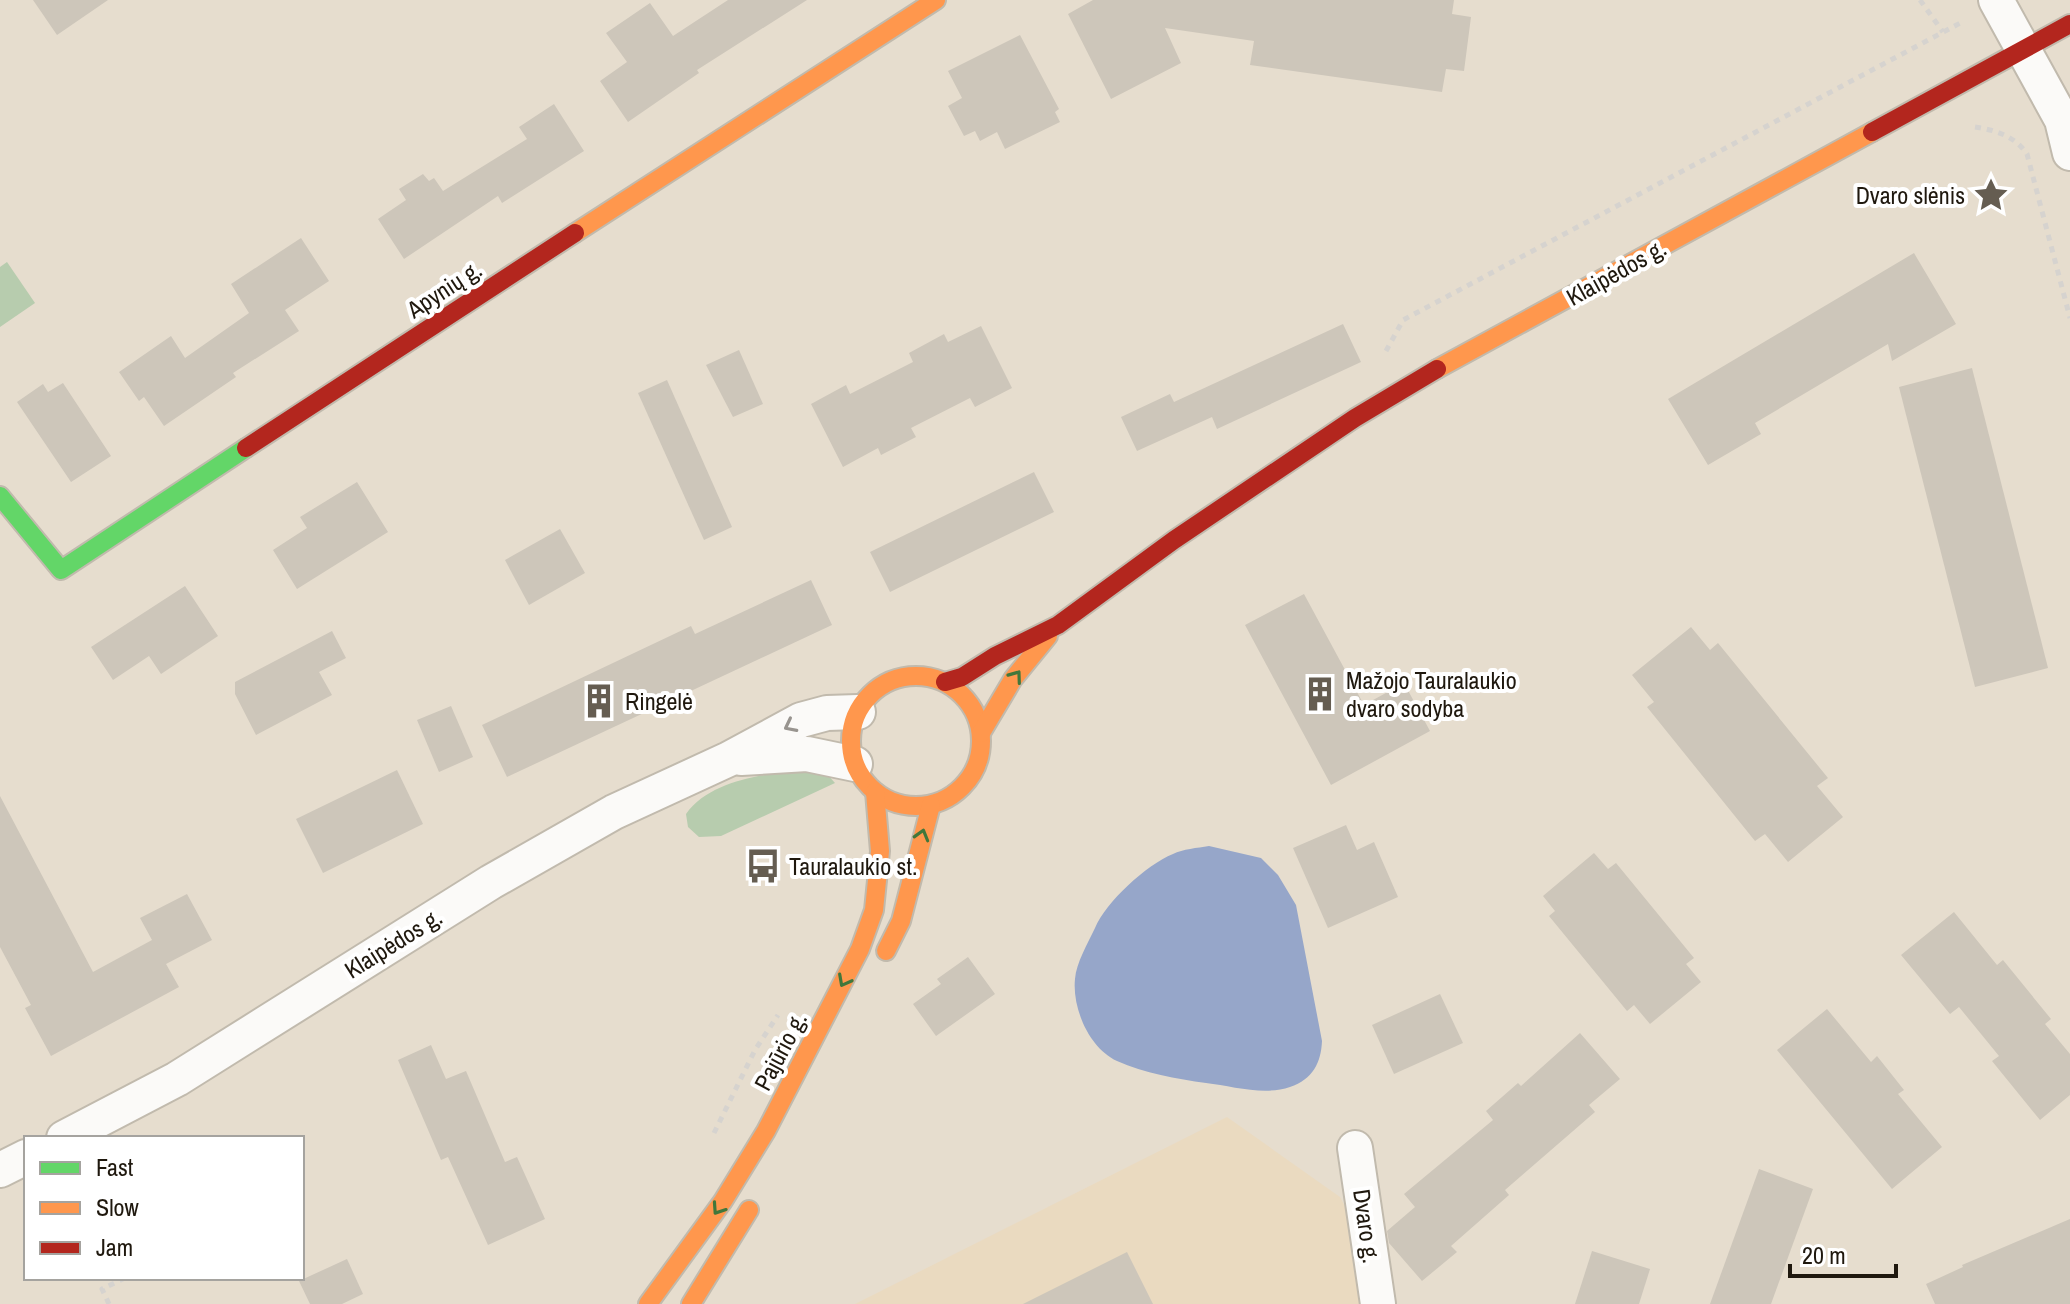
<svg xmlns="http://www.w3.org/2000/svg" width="2070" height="1304" font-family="'Archivo Narrow',sans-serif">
  <rect width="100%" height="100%" fill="#e6ddce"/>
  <polygon fill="#eadac0" points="1227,1117 1340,1197 1397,1304 855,1304"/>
  <g fill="#b7ccae">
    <polygon points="7,262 35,303 0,327 0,267"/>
    <path d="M795 770 826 773 835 783 721 836 699 837 688 827 686 814C710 781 758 776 795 770Z"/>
  </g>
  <path fill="#96a6c9" d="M1209 846 1261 858 1278 875 1296 905 1322 1041C1321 1063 1313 1079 1290 1087 1264 1096 1232 1086 1206 1083 1177 1079 1144 1073 1117 1061 1089 1048 1072 1008 1075 979 1076 963 1088 943 1095 928 1106 902 1146 865 1173 854 1183 849 1197 848 1209 846Z"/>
  <g fill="#cdc6ba">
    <polygon points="33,0 108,0 57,35"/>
    <polygon points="728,0 807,0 697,70 699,73 628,122 600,81 627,62 606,33 650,3 673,36"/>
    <polygon points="1093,0 1454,0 1452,14 1471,17 1464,71 1446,69 1442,92 1250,65 1254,41 1165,28 1181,63 1111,99 1068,14"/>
    <polygon points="1020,35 1059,109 1055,112 1060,122 1005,149 997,132 980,141 975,131 964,136 948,106 962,98 948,71"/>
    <polygon points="554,104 584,151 502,203 498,196 404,259 378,219 406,200 399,189 423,174 429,181 434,178 443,191 527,139 519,127"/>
    <polygon points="301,238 329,281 285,310 299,331 233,373 236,377 164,426 144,397 139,401 119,372 171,336 185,358 249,313 231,284"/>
    <polygon points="1914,253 1956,324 1892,361 1888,344 1755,423 1761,434 1708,465 1668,399"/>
    <polygon points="1343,324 1361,362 1217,429 1212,417 1137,451 1121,417 1170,394 1174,402"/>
    <polygon points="981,326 1012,388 975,407 970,398 911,428 916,437 881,455 878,448 843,467 811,404 846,385 850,394 913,362 909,353 944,334 948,342"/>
    <polygon points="739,350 763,404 733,417 706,365"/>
    <polygon points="1972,368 2048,668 1975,687 1899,387"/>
    <polygon points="667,380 732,527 704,540 638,393"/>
    <polygon points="63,383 111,456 71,482 17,402 43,384 48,392"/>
    <polygon points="1034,472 1054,512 890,592 870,552"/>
    <polygon points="357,482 388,532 297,589 273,550 307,528 300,517"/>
    <polygon points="560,529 585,573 529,605 505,560"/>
    <polygon points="811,580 832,625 507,777 482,725 691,626 695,634"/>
    <polygon points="185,586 218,636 161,674 149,656 113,680 91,647"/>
    <polygon points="1304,594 1364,705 1404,683 1430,731 1331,785 1245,625"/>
    <polygon points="1691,627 1710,650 1718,643 1828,778 1817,786 1843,817 1788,862 1765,834 1755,841 1647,707 1654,702 1632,675"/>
    <polygon points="332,631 346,658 319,672 332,695 256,735 235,694 235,682"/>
    <polygon points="451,706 473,757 439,772 417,720"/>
    <polygon points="397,770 423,824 323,873 296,819"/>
    <polygon points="0,796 93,972 152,940 140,918 187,894 212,940 166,964 179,987 51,1056 25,1008 31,1005 0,947"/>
    <polygon points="1346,825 1357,850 1374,842 1398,897 1328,928 1293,848"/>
    <polygon points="1594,853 1608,869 1616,863 1694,958 1686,964 1701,982 1650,1024 1634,1005 1627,1011 1549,916 1555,911 1543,896"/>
    <polygon points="1954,912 1997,965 2003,960 2051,1019 2045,1024 2070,1054 2070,1095 2040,1120 1992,1061 1999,1056 1959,1007 1950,1014 1901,955"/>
    <polygon points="968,957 995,994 936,1036 913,1004 941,984 937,979"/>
    <polygon points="1440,994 1463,1043 1394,1074 1372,1025"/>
    <polygon points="1827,1009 1871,1062 1877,1056 1904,1090 1898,1094 1942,1147 1892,1189 1777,1050"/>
    <polygon points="1580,1033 1620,1079 1589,1105 1595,1112 1505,1190 1509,1195 1451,1246 1457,1252 1422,1281 1389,1243 1387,1231 1415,1207 1404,1194 1493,1120 1486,1111 1518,1083 1521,1086"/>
    <polygon points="431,1045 446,1079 466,1071 505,1162 517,1157 545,1219 488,1245 448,1157 441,1160 398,1060"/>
    <polygon points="1759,1169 1813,1189 1771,1304 1710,1304"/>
    <polygon points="2070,1219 2070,1304 1935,1304 1926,1284 1963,1267 1962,1265"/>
    <polygon points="1592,1251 1650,1269 1639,1304 1575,1304"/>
    <polygon points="1127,1252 1153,1304 1023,1304"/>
    <polygon points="347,1259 363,1294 342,1304 310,1304 299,1281"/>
  </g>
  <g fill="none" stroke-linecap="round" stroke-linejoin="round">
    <g stroke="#c1baad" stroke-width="38">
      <g id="street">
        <polyline points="1996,0 2062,120 2070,153"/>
        <polyline points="741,758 807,754 855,764"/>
        <polyline points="64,1138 177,1079 491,882 614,812 729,759 801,720 827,713 858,712"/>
        <polyline points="1355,1148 1378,1304"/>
        <polyline points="0,1170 26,1157"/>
      </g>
    </g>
    <g stroke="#c1baad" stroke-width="22">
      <polyline id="fast" points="0,496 61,570 246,448"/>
    </g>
    <g stroke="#c1baad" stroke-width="22">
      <g id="slow">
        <polyline points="575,233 936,0"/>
        <polyline points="1437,369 1872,132"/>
        <circle cx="916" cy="741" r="65"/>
        <polyline points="981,733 1013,679 1048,636"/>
        <polyline points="886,951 901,921 931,805"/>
        <polyline points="648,1304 723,1201 766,1131 860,949 874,910 880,851 875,792"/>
        <polyline points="691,1304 749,1210"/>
      </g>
    </g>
    <g stroke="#c1baad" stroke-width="22">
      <g id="jam">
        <polyline points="1872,132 2070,24"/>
        <polyline points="246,448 575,233"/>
        <polyline points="945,682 962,677 995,656 1058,625 1174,540 1355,418 1437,369"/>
      </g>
    </g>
    <g stroke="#d6d3cf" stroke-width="5" stroke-dasharray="6 6" stroke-linecap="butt">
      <polyline points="1920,0 1943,32"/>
      <path d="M1975 127C1995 130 2015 136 2027 154L2070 318"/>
      <polyline points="1386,351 1403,320 1964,21"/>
      <polyline points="714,1133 755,1050 778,1015"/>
      <polyline points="109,1304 102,1289 125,1278"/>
    </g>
    <use href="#street" stroke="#fbfaf8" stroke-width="34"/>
    <use href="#fast" stroke="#63d668" stroke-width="18"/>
    <use href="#slow" stroke="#ff974d" stroke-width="18"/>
    <use href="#jam" stroke="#b3261e" stroke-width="18"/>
  </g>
  <defs><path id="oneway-chevron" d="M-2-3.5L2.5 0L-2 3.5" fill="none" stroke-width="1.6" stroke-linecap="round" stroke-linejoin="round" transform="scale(2)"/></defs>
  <g stroke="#41773b">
    <use href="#oneway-chevron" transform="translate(1016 676) rotate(-54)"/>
    <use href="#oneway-chevron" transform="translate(922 835) rotate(-74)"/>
    <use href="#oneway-chevron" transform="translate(844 981) rotate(118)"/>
    <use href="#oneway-chevron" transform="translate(718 1209) rotate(124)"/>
  </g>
  <use stroke="#98948f" href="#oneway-chevron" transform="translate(790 726) rotate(153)"/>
  <defs>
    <g id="sight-bare" transform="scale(2.76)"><path d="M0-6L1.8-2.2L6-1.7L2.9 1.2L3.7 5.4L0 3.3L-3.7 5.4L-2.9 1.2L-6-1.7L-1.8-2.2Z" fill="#655d51" stroke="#fff" stroke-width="2.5" paint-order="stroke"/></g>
    <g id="building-bare" transform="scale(2.76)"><path d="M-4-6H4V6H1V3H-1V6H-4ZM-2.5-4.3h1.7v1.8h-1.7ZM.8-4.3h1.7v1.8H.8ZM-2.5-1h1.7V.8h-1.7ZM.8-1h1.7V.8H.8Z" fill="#655d51" stroke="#fff" stroke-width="2.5" paint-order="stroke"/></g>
    <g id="bus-bare" transform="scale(2.76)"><path d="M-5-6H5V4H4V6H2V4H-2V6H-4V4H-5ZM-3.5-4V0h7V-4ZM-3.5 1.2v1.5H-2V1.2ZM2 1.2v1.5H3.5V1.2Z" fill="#655d51" stroke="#fff" stroke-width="2.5" paint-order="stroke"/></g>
  </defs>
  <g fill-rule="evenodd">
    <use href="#sight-bare" x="1991" y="195"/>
    <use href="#building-bare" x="1320" y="694"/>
    <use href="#building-bare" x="599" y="701"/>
    <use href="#bus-bare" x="763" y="866"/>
  </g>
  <g text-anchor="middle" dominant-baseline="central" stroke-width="8" stroke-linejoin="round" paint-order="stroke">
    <g font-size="24" fill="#1f180e" stroke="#fff" text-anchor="start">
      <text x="1965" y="195" text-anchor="end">Dvaro slėnis</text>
      <text x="1346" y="680">Mažojo Tauralaukio<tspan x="1346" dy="28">dvaro sodyba</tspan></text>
      <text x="625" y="701">Ringelė</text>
      <text x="789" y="866">Tauralaukio st.</text>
    </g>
    <g font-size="24" fill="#1f180e" stroke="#fff">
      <text transform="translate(1616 272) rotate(-29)">Klaipėdos g.</text>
      <text transform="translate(444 289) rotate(-33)">Apynių g.</text>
      <text transform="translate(393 943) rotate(-32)">Klaipėdos g.</text>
      <text transform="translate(780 1051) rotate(-62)">Pajūrio g.</text>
      <text transform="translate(1367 1226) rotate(82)">Dvaro g.</text>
    </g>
  </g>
  <rect x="24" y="1136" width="280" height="144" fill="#ffffff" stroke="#a5a39f" stroke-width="2"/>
  <rect x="40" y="1162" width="40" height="12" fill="#63d668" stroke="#a5a39f" stroke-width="2"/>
  <text x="96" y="1176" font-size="24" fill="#1f180e">Fast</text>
  <rect x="40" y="1202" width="40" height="12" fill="#ff974d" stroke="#a5a39f" stroke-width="2"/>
  <text x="96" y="1216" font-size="24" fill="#1f180e">Slow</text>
  <rect x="40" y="1242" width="40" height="12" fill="#b3261e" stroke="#a5a39f" stroke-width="2"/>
  <text x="96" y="1256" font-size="24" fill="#1f180e">Jam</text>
  <path d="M1790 1264v12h106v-12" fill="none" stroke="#1f180e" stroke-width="4"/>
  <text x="1802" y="1264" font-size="24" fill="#1f180e" stroke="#ffffff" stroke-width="6" paint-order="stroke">20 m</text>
</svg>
